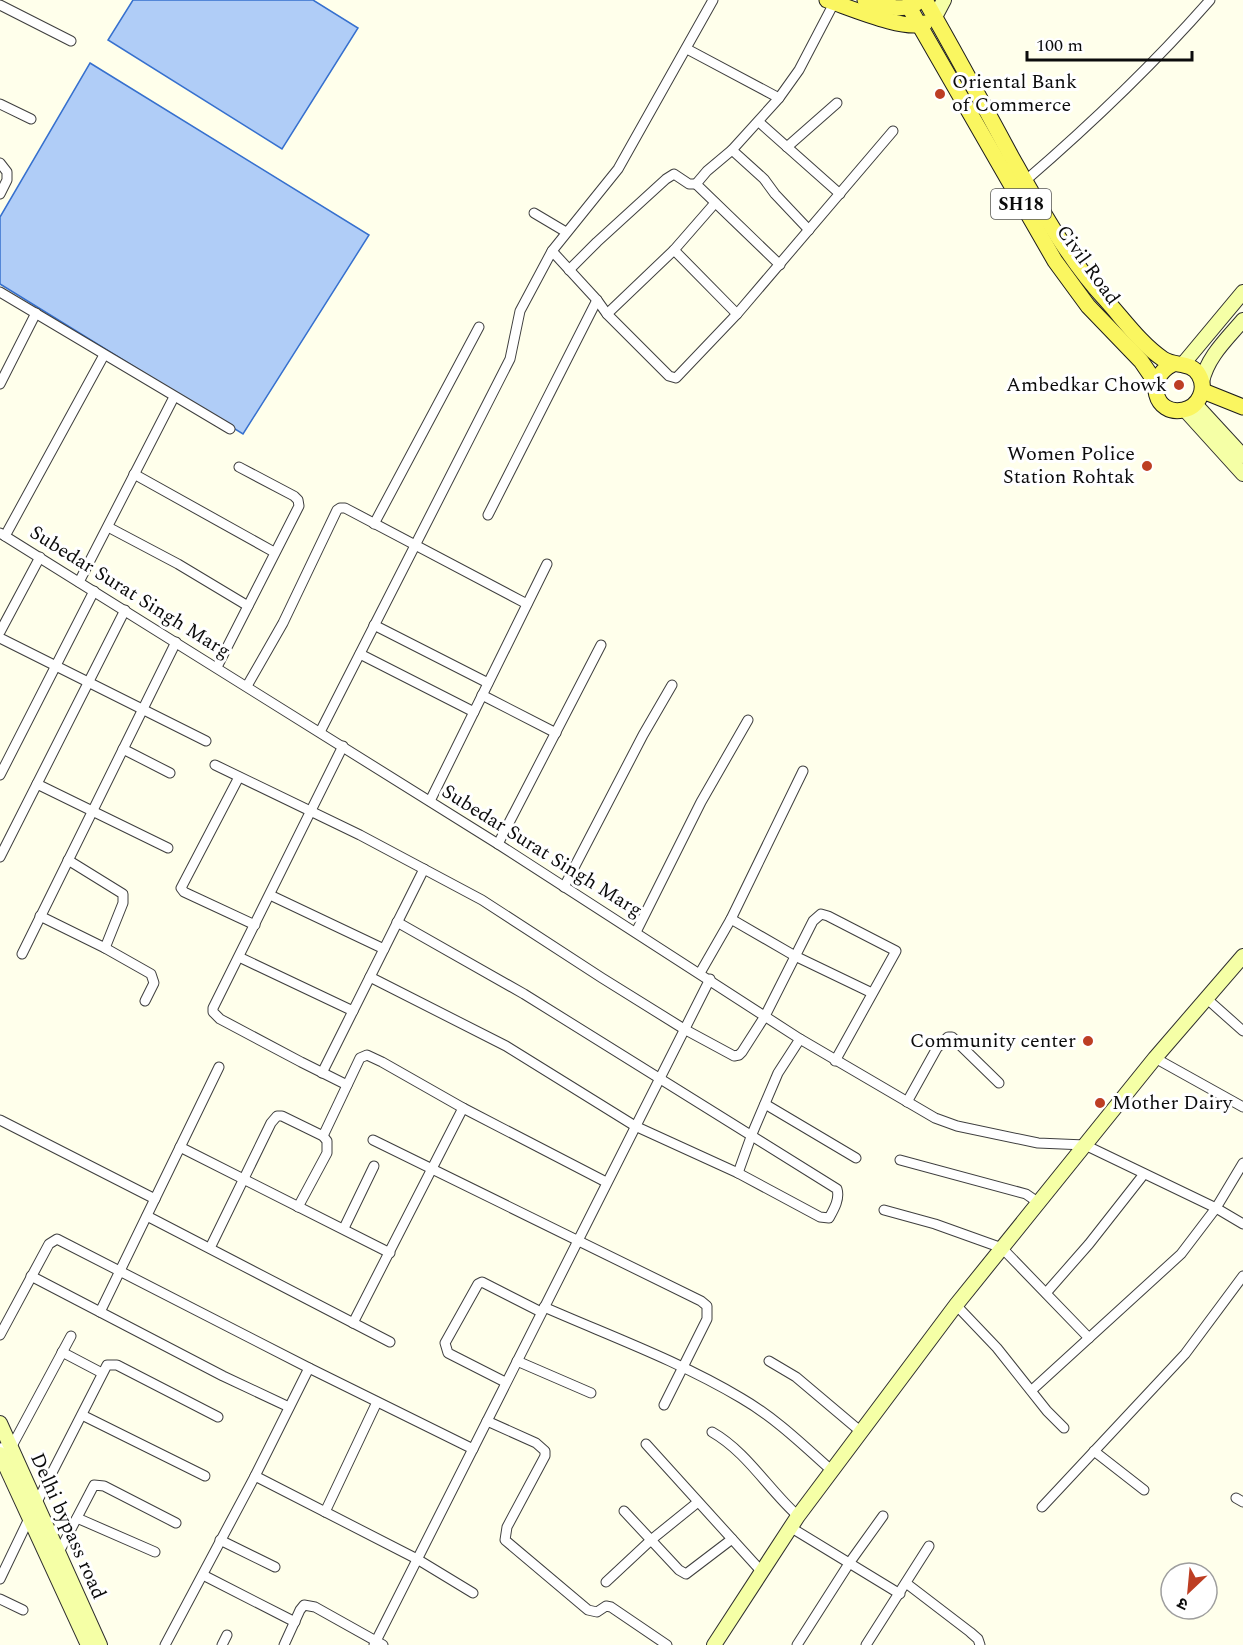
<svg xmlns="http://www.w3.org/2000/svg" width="1243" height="1645" font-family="Spectral,'Noto Sans Devanagari',serif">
  <rect width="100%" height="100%" fill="#ffffeb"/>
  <g fill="#b0cdf7" stroke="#3670ce" stroke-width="1.5">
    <polygon points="133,0 313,0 358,28 282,149 108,40"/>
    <polygon points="90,63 369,235 243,434 0,284 0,217"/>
  </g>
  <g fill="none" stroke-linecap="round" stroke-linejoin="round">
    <g stroke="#3f3f3f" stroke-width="11">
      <g id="street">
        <polyline points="0,5 71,41"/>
        <polyline points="687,49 779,98"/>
        <polyline points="0,104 31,119"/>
        <polyline points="759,122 840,194"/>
        <polyline points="787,147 837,103"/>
        <polyline points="732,150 764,179 775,194 809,230"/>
        <polyline points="0,163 7,172 7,180 0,194"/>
        <path d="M1025 181C1091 124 1153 65 1210 0"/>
        <polyline points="534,213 566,232"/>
        <polyline points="674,250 737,314"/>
        <polyline points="552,251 597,300 607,314 669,376 676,378 737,314 893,131"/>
        <polyline points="780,265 696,184 707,171 732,150 779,98 799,70 834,3"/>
        <polyline points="569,270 597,242 666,179 674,174 689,184 696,184"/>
        <polyline points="0,292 230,429"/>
        <polyline points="607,314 674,250 715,203"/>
        <polyline points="0,384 36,313"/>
        <polyline points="134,474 274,552"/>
        <polyline points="488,515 597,300"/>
        <polyline points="374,524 479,327"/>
        <polyline points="108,527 178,564 248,606"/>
        <polyline points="0,533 498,844 800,1039 935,1118 957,1126 1038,1143 1085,1145 1216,1208 1243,1224"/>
        <polyline points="5,536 104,355"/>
        <polyline points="79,582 174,397"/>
        <polyline points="374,625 488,683"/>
        <polyline points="0,632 40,557"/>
        <polyline points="0,638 206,741"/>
        <polyline points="360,654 474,712"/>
        <polyline points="217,667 299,506 298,500 294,496 239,467"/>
        <polyline points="247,686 283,623 337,510 340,508 345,508 527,604"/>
        <polyline points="482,695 556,733"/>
        <polyline points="320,732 510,359 520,311 552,251 618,169 713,0"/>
        <polyline points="343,746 213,1008 213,1012 220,1019 301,1062 347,1085"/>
        <polyline points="123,749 170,773"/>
        <polyline points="215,765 360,835 482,900 602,978 684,1029 734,1056 739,1055 742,1052 765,1016 813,921 821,914 828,916 896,951 835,1061"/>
        <polyline points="0,775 94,591"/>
        <polyline points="239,777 181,888 184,892 255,925"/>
        <polyline points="37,784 168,848"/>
        <polyline points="430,801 547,564"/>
        <polyline points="498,844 601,645"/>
        <polyline points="0,857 125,610"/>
        <polyline points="564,887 643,735 672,685"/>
        <polyline points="270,895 384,949"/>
        <polyline points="40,916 105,948 123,903 123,894 68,860"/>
        <polyline points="731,919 795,956 872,993"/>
        <polyline points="636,932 701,802 748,720"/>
        <polyline points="105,948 151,974 154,983 145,1001"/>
        <polyline points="22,954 176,642"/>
        <polyline points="239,957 353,1011"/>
        <polyline points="700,973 731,919 803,771"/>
        <path d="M370 977 506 1046 635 1126 738 1173 820 1217 829 1218C834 1209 840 1199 837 1189L524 994 397 922"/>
        <polyline points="1206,998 1243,1031"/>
        <polyline points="1155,1058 1243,1107"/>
        <polyline points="322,1073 424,869"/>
        <polyline points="907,1102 937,1048 948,1037 952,1037 958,1043 999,1083"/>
        <polyline points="765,1104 856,1158"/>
        <polyline points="0,1120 155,1199"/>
        <polyline points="323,1136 360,1058 367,1055 382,1062 463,1108 606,1182"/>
        <polyline points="373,1140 701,1301 707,1306 707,1319 664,1405"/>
        <polyline points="180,1147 390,1253"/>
        <polyline points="900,1160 1026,1194 1039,1203"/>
        <polyline points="738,1173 752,1134 778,1073 800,1039"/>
        <polyline points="884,1210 935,1224 1002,1248 1089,1338"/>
        <polyline points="147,1216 390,1342"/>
        <polyline points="344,1228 374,1166"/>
        <polyline points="210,1248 271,1123 277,1116 282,1116 323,1136 327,1141 327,1153 298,1207"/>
        <polyline points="31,1276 223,1376 289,1407"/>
        <polyline points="1046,1293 1089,1244 1144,1174"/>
        <polyline points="956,1305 997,1348 1047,1411 1064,1428"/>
        <path d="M544 1307C610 1336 679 1361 741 1398 774 1417 802 1444 831 1470"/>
        <polyline points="100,1312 219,1067"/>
        <polyline points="353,1323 463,1108"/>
        <polyline points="0,1335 49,1244 57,1239 309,1368 473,1449"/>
        <polyline points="62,1352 102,1373"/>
        <polyline points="517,1361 591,1393"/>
        <polyline points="769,1361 796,1377 860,1431"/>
        <polyline points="505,1382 448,1353 445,1343 478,1284 482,1282 541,1312"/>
        <polyline points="1032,1390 1181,1254 1216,1208 1243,1163"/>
        <polyline points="82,1415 205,1476"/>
        <polyline points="487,1421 536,1443 545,1451 545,1456 507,1527 505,1540 588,1610 597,1612 606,1606 611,1607 667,1645"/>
        <path d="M712 1432C747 1452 768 1489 798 1516"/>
        <polyline points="646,1444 761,1571"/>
        <polyline points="0,1448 12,1446 71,1336"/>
        <polyline points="1094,1451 1144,1490"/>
        <polyline points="255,1476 417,1559 473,1593"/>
        <polyline points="1236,1498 1243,1502"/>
        <polyline points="1042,1507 1185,1354 1243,1276"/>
        <polyline points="624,1511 679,1570 686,1574 732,1539"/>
        <polyline points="325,1512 377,1402"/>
        <polyline points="77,1518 155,1552"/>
        <polyline points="790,1527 900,1594"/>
        <polyline points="220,1540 275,1567"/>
        <polyline points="58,1554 94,1485 104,1486 176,1523"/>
        <polyline points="203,1575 295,1622"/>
        <polyline points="0,1579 36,1504 107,1365 117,1365 218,1417"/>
        <polyline points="606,1582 651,1540 698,1502"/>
        <polyline points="906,1583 970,1632 978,1639 980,1645"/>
        <polyline points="0,1599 23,1610"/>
        <polyline points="165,1645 255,1476 309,1368"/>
        <polyline points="222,1645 227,1635"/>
        <polyline points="284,1645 300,1610 304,1605 315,1607 383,1645"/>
        <polyline points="374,1645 710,979"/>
        <polyline points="797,1645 850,1562 883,1516"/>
        <polyline points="866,1645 929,1546"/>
      </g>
    </g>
    <g stroke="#2e2e2e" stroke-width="16">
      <g id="secondary">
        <polyline points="935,17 944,0"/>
        <polyline points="1183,364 1243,292"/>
        <path d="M1202 382C1207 357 1227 339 1243 320"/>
        <polyline points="1195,404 1243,456"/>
        <polyline points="1185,410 1243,474"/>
        <polyline points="0,1423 100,1645"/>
        <polyline points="0,1454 88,1645"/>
        <polyline points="714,1645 798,1516 956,1305 1155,1058 1243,956"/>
      </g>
    </g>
    <g stroke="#1d1d1d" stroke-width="17">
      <g id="primary">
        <path d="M827 0C846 6 908 33 925 23"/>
        <path d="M865 0C883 5 901 13 917 3"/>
        <path d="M925 0C955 52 983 104 1011 156 1039 206 1067 258 1106 300 1124 320 1141 344 1163 359 1175 367 1191 361 1199 375 1207 389 1199 407 1183 410 1155 416 1144 378 1173 364"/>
        <polyline points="909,7 1055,261 1088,306 1141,361 1156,383"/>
        <polyline points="1203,391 1243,407"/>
      </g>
    </g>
    <use href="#street" stroke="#fff" stroke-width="9"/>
    <use href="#secondary" stroke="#f5ffa6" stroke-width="14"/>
    <use href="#primary" stroke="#faf660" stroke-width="15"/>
  </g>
  <g fill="#bd3e23" stroke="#fff" stroke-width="2">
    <circle cx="940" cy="94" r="6"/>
    <circle cx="1179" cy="385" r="6"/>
    <circle cx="1147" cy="466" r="6"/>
    <circle cx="1088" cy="1041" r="6"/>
    <circle cx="1100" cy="1103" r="6"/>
  </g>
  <g text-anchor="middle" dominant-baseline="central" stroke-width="6" stroke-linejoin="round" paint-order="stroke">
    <rect fill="#fff" stroke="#555" stroke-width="1.5" x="991" y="189" width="60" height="30" rx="4.5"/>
    <g font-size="18" font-weight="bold" fill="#0c0c0c">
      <text x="1021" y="204">SH18</text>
    </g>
    <g font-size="20" fill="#0c0c0c" stroke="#fff" text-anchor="end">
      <text x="952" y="82" text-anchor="start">Oriental Bank<tspan x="952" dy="23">of Commerce</tspan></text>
      <text x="1167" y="385">Ambedkar Chowk</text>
      <text x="1135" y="454">Women Police<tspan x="1135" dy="23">Station Rohtak</tspan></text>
      <text x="1076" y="1041">Community center</text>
      <text x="1112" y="1103" text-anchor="start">Mother Dairy</text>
    </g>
    <g font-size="20" fill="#0c0c0c" stroke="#fff">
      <text transform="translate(1088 265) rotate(54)">Civil Road</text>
      <text transform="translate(130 592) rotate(32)">Subedar Surat Singh Marg</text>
      <text transform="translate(542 851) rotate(32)">Subedar Surat Singh Marg</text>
      <text transform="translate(68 1526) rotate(66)">Delhi bypass road</text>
    </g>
  </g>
  <g transform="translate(1189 1591) rotate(206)"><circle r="28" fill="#ffffff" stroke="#9e9e9e" stroke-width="1.5"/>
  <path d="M0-4.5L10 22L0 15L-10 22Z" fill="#bd3e23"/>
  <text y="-9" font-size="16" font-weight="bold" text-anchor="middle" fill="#0c0c0c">उ</text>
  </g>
  <path d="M1027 51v9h165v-9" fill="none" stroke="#0c0c0c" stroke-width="3"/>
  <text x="1036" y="51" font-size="18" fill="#0c0c0c" stroke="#ffffff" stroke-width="4.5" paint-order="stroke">100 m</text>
</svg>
